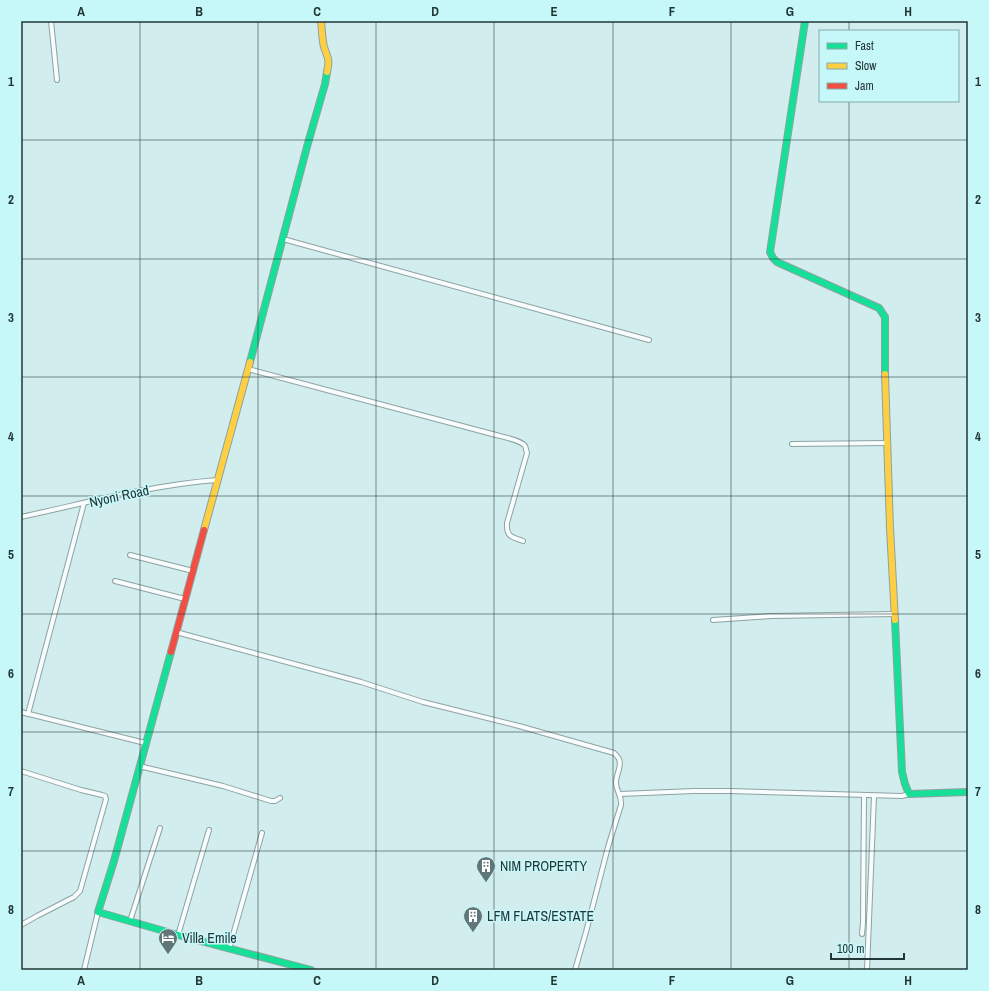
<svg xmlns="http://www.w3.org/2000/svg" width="989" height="991" font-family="'Archivo Narrow',sans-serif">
  <rect width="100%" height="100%" fill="#d2edee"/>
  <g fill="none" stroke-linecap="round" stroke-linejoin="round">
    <g stroke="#8da2a3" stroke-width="6">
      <g id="street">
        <polyline points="51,21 57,80"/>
        <polyline points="283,239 562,316 649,340"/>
        <path d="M248 369 496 435C503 437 521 440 525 446 526 448 526 450 527 453L507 523C506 537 512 537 523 541"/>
        <polyline points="792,444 888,443"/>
        <path d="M21 517C86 503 151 485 217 480"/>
        <polyline points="130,555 193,571"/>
        <polyline points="115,581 185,599"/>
        <polyline points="713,620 771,616 895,614"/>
        <path d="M176 632 361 682 423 702 519 726 614 753C626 763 616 771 616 783 616 791 622 795 621 805L608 847 586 932 575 970"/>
        <polyline points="21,712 145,743"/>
        <polyline points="28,714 84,503"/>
        <polyline points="139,766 223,786 271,801 275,801 280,798"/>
        <polyline points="21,771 81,790 102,795 105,796 106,799 80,891 74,897 37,916 21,925"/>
        <polyline points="620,794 694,791 730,791 902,796 909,794"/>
        <polyline points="130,921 160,828"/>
        <polyline points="862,934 863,923 864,795"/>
        <polyline points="178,935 209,830"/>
        <polyline points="229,949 262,833"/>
        <polyline points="84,970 98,912"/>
        <polyline points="867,970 874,796"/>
      </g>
    </g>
    <g stroke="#8da2a3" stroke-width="8">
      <g id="fast">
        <polyline points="805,21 770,252 773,258 777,262 879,308 885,317 885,374"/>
        <polyline points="250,362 308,143 325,84 327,72"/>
        <polyline points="895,620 902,772 905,784 909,794 968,792"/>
        <polyline points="171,652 114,861 98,912 178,935 311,970"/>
      </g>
    </g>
    <g stroke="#8da2a3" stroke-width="8">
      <g id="slow">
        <path d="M321 21C322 29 322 39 324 47 328 59 330 58 327 72"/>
        <polyline points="885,374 890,528 895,620"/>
        <polyline points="204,530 250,362"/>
      </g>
    </g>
    <g stroke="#8da2a3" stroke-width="8">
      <polyline id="jam" points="171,652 204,530"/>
    </g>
    <use href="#street" stroke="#f8fcfc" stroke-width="4"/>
    <use href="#fast" stroke="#16e098" stroke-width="6"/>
    <use href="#slow" stroke="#ffcf43" stroke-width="6"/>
    <use href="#jam" stroke="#f24e42" stroke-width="6"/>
  </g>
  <path fill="none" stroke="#233637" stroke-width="1" stroke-opacity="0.55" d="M140 21V970M258 21V970M376 21V970M494 21V970M613 21V970M731 21V970M849 21V31M849 101V970M21 140H968M21 259H968M21 377H968M21 496H968M21 614H968M21 732H968M21 851H968"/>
  <defs>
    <g id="building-pin" transform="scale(1)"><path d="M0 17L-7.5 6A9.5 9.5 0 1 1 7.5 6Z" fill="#607677" stroke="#c7f8f9"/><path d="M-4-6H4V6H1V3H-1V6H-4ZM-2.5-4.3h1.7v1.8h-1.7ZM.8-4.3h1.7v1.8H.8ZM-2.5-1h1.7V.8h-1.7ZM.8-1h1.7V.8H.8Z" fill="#fff"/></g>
    <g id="hotel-pin" transform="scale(1)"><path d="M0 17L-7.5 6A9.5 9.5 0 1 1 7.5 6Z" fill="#607677" stroke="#c7f8f9"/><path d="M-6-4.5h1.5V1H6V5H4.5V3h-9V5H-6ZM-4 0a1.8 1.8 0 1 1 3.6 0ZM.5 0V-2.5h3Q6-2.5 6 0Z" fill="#fff"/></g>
  </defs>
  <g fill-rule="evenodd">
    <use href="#building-pin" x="486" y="866"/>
    <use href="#building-pin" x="473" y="916"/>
    <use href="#hotel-pin" x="168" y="938"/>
  </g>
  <g text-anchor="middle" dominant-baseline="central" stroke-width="3" stroke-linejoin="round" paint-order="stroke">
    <g font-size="14" fill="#233637" stroke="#c7f8f9">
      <text transform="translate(119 496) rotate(-12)">Nyoni Road</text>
    </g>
    <g font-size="14" fill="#233637" stroke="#c7f8f9" text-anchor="start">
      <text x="500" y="866">NIM PROPERTY</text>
      <text x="487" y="916">LFM FLATS/ESTATE</text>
      <text x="182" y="938">Villa Emile</text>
    </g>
  </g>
  <rect width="989" height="991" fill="none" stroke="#c7f8f9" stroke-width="44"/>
  <rect x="819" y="30" width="140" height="72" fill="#c7f8f9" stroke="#85aaab"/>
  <rect x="827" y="43" width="20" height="6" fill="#16e098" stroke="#85aaab"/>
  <text x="855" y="50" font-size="12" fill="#233637">Fast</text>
  <rect x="827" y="63" width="20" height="6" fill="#ffcf43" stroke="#85aaab"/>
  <text x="855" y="70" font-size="12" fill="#233637">Slow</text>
  <rect x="827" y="83" width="20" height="6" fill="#f24e42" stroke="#85aaab"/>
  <text x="855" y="90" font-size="12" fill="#233637">Jam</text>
  <path d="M831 953v6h73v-6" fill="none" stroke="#233637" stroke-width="2"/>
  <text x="837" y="953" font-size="12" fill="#233637" stroke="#c7f8f9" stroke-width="3" paint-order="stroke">100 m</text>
  <rect x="22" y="22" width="945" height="947" fill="none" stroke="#233637" stroke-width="1.5"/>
  <g font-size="13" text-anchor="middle" font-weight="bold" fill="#233637">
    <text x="81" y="16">A</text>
    <text x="199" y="16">B</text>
    <text x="317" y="16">C</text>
    <text x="435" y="16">D</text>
    <text x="554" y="16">E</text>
    <text x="672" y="16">F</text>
    <text x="790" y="16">G</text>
    <text x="908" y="16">H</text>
    <text x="11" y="86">1</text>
    <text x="978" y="86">1</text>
    <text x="11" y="204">2</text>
    <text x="978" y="204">2</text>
    <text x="11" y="322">3</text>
    <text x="978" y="322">3</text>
    <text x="11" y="441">4</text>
    <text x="978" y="441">4</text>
    <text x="11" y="559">5</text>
    <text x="978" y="559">5</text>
    <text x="11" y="678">6</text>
    <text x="978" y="678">6</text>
    <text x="11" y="796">7</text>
    <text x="978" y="796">7</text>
    <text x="11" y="914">8</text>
    <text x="978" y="914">8</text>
    <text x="81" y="985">A</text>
    <text x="199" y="985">B</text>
    <text x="317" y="985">C</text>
    <text x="435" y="985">D</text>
    <text x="554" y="985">E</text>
    <text x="672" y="985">F</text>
    <text x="790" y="985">G</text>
    <text x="908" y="985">H</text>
  </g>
</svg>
